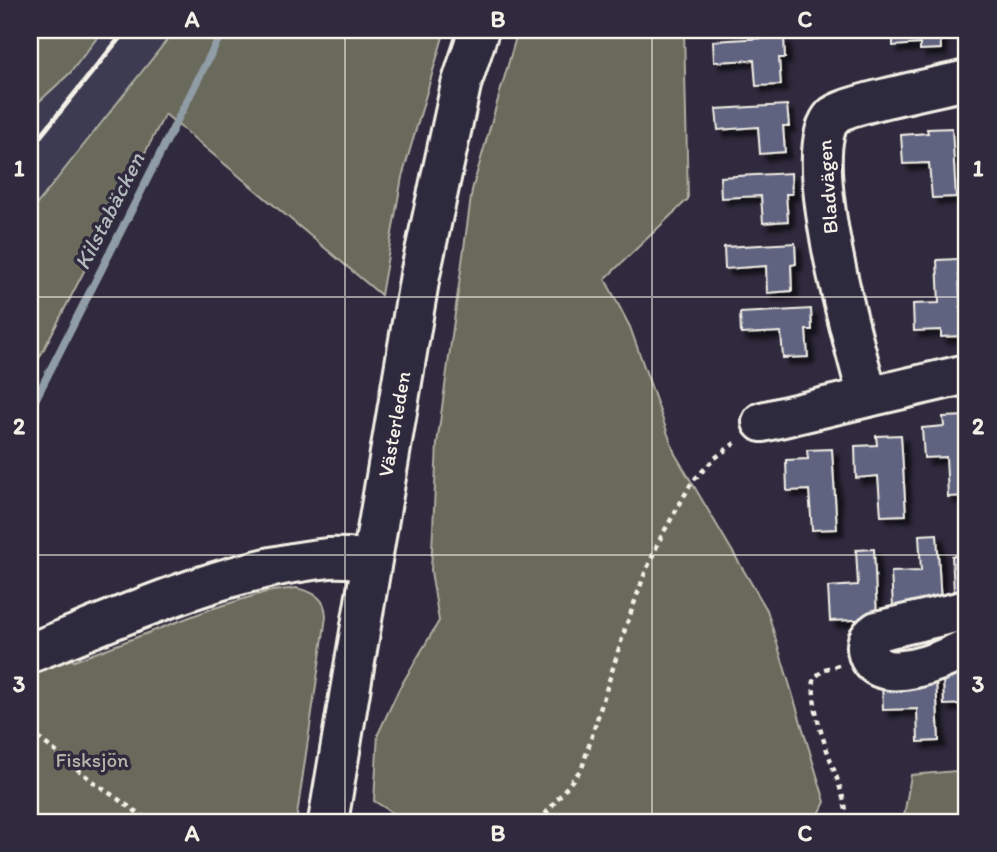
<svg xmlns="http://www.w3.org/2000/svg" width="997" height="852" font-family="Itim,sans-serif">
  <defs>
    <filter id="shadow"><feDropShadow dx="6" dy="6" stdDeviation="2" flood-color="#0009"/></filter>
  </defs>
  <rect width="100%" height="100%" fill="#2f2a3d"/>
  <filter id="ink" filterUnits="userSpaceOnUse"><feTurbulence type="fractalNoise" baseFrequency=".0143" numOctaves="2"/><feDisplacementMap in="SourceGraphic" scale="14" xChannelSelector="R" yChannelSelector="G"/><feConvolveMatrix kernelMatrix="1 2 1 2 8 2 1 2 1" color-interpolation-filters="sRGB"/></filter>
  <g filter="url(#ink)">
    <polygon fill="#3e3b51" points="103,30 175,30 30,213 30,110 70,73"/>
    <g fill="#696a5b" stroke="#aeaea2" stroke-width="2">
      <polygon points="30,30 103,30 70,73 30,110"/>
      <polygon points="175,30 445,30 402,177 381,295 165,114 30,376 30,213"/>
      <polygon points="518,30 684,30 688,199 605,279 630,327 675,454 767,610 825,802 815,822 408,822 374,801 378,734 399,689 439,621 431,571 437,444 472,190"/>
      <path d="M296 588C313 592 326 597 326 617L296 822H30V670L65 654 74 661 211 609 266 592Z"/>
      <polygon points="967,770 967,822 903,822 911,775"/>
    </g>
    <g fill="none" stroke-linecap="round" stroke-linejoin="round">
      <polyline stroke="#909ca6" stroke-width="8" points="30,410 223,30"/>
    </g>
    <g fill="#606380" stroke="#f4f1e8" stroke-width="2" filter="url(#shadow)">
      <polygon points="893,30 940,30 941,49 920,50 920,44 893,46"/>
      <polygon points="784,37 785,58 779,58 781,85 756,86 754,60 714,62 713,41"/>
      <polygon points="787,105 789,126 783,126 785,152 760,154 758,127 718,130 716,109"/>
      <polygon points="952,128 956,197 932,198 929,163 903,164 901,135 928,133 927,129"/>
      <polygon points="791,173 792,194 786,194 788,221 763,223 761,196 721,198 720,177"/>
      <polygon points="795,243 796,264 791,265 792,291 767,293 766,266 725,269 724,247"/>
      <polygon points="958,259 962,336 941,337 941,330 914,331 913,304 939,303 937,260"/>
      <polygon points="811,309 812,330 806,330 808,357 783,358 781,332 741,334 740,313"/>
      <polygon points="967,416 967,496 948,497 946,457 924,458 922,428 944,426 943,417"/>
      <polygon points="901,435 906,515 881,516 878,476 856,478 855,446 877,445 876,436"/>
      <polygon points="832,449 837,529 812,530 809,490 787,491 786,460 808,459 807,450"/>
      <polygon points="937,534 941,604 893,607 891,572 921,571 919,535"/>
      <polygon points="874,549 877,619 830,621 828,587 858,585 856,550"/>
      <polygon points="967,555 967,590 954,591 952,556"/>
      <polygon points="967,675 967,704 944,705 943,676"/>
      <polygon points="936,678 939,741 918,742 917,709 883,710 882,681"/>
    </g>
    <g fill="none" stroke-linecap="round" stroke-linejoin="round">
      <g stroke="#f4f1e8" stroke-width="44">
        <g id="minor">
          <path d="M967 80C946 85 844 105 833 116 798 151 855 348 868 397L967 374"/>
          <polyline points="762,422 868,397"/>
          <path d="M967 610 877 631C868 637 865 643 868 654 880 689 946 659 967 648"/>
          <path d="M30 653C126 615 225 568 329 558 342 557 357 559 371 560"/>
          <polyline points="328,822 420,275 461,85 479,30"/>
        </g>
      </g>
      <g stroke="#f4f1e8" stroke-width="4.5" stroke-dasharray="5 5" stroke-linecap="butt">
        <path d="M839 665 825 669 814 678C810 728 842 774 848 822"/>
        <polyline points="30,731 92,781 151,822"/>
        <polyline points="539,822 582,768 625,629 645,573 661,537 692,482 715,458 739,440"/>
      </g>
      <use href="#minor" stroke="#2f2a3d" stroke-width="38"/>
      <polyline stroke="#f4f1e8" stroke-width="5" points="30,149 126,30"/>
    </g>
  </g>
  <path fill="none" stroke="#f4f1e8" stroke-width="2" stroke-opacity="0.55" d="M345 30V822M652 30V822M30 297H967M30 555H967"/>
  <g text-anchor="middle" dominant-baseline="central" stroke-width="7" stroke-linejoin="round" paint-order="stroke">
    <g font-size="21" fill="#f4f1e8" stroke="#2f2a3d">
      <text transform="translate(827 187) rotate(-94)">Bladvägen</text>
      <text transform="translate(394 424) rotate(-80)">Västerleden</text>
    </g>
    <g font-size="21" fill="#b5b4a9" stroke="#2f2a3d">
      <text x="92" y="759">Fisksjön</text>
    </g>
    <g font-size="23" font-style="italic" fill="#b2b9bc" stroke="#2f2a3d">
      <text transform="translate(109 211) rotate(-63)">Kilstabäcken</text>
    </g>
  </g>
  <rect width="997" height="852" fill="none" stroke="#2f2a3d" stroke-width="77"/>
  <rect x="38" y="38" width="920" height="776" fill="none" stroke="#f4f1e8" stroke-width="2.5"/>
  <g font-size="23" text-anchor="middle" font-weight="bold" fill="#f4f1e8">
    <text x="192" y="27">A</text>
    <text x="498" y="27">B</text>
    <text x="805" y="27">C</text>
    <text x="19" y="176">1</text>
    <text x="978" y="176">1</text>
    <text x="19" y="434">2</text>
    <text x="978" y="434">2</text>
    <text x="19" y="692">3</text>
    <text x="978" y="692">3</text>
    <text x="192" y="841">A</text>
    <text x="498" y="841">B</text>
    <text x="805" y="841">C</text>
  </g>
</svg>
